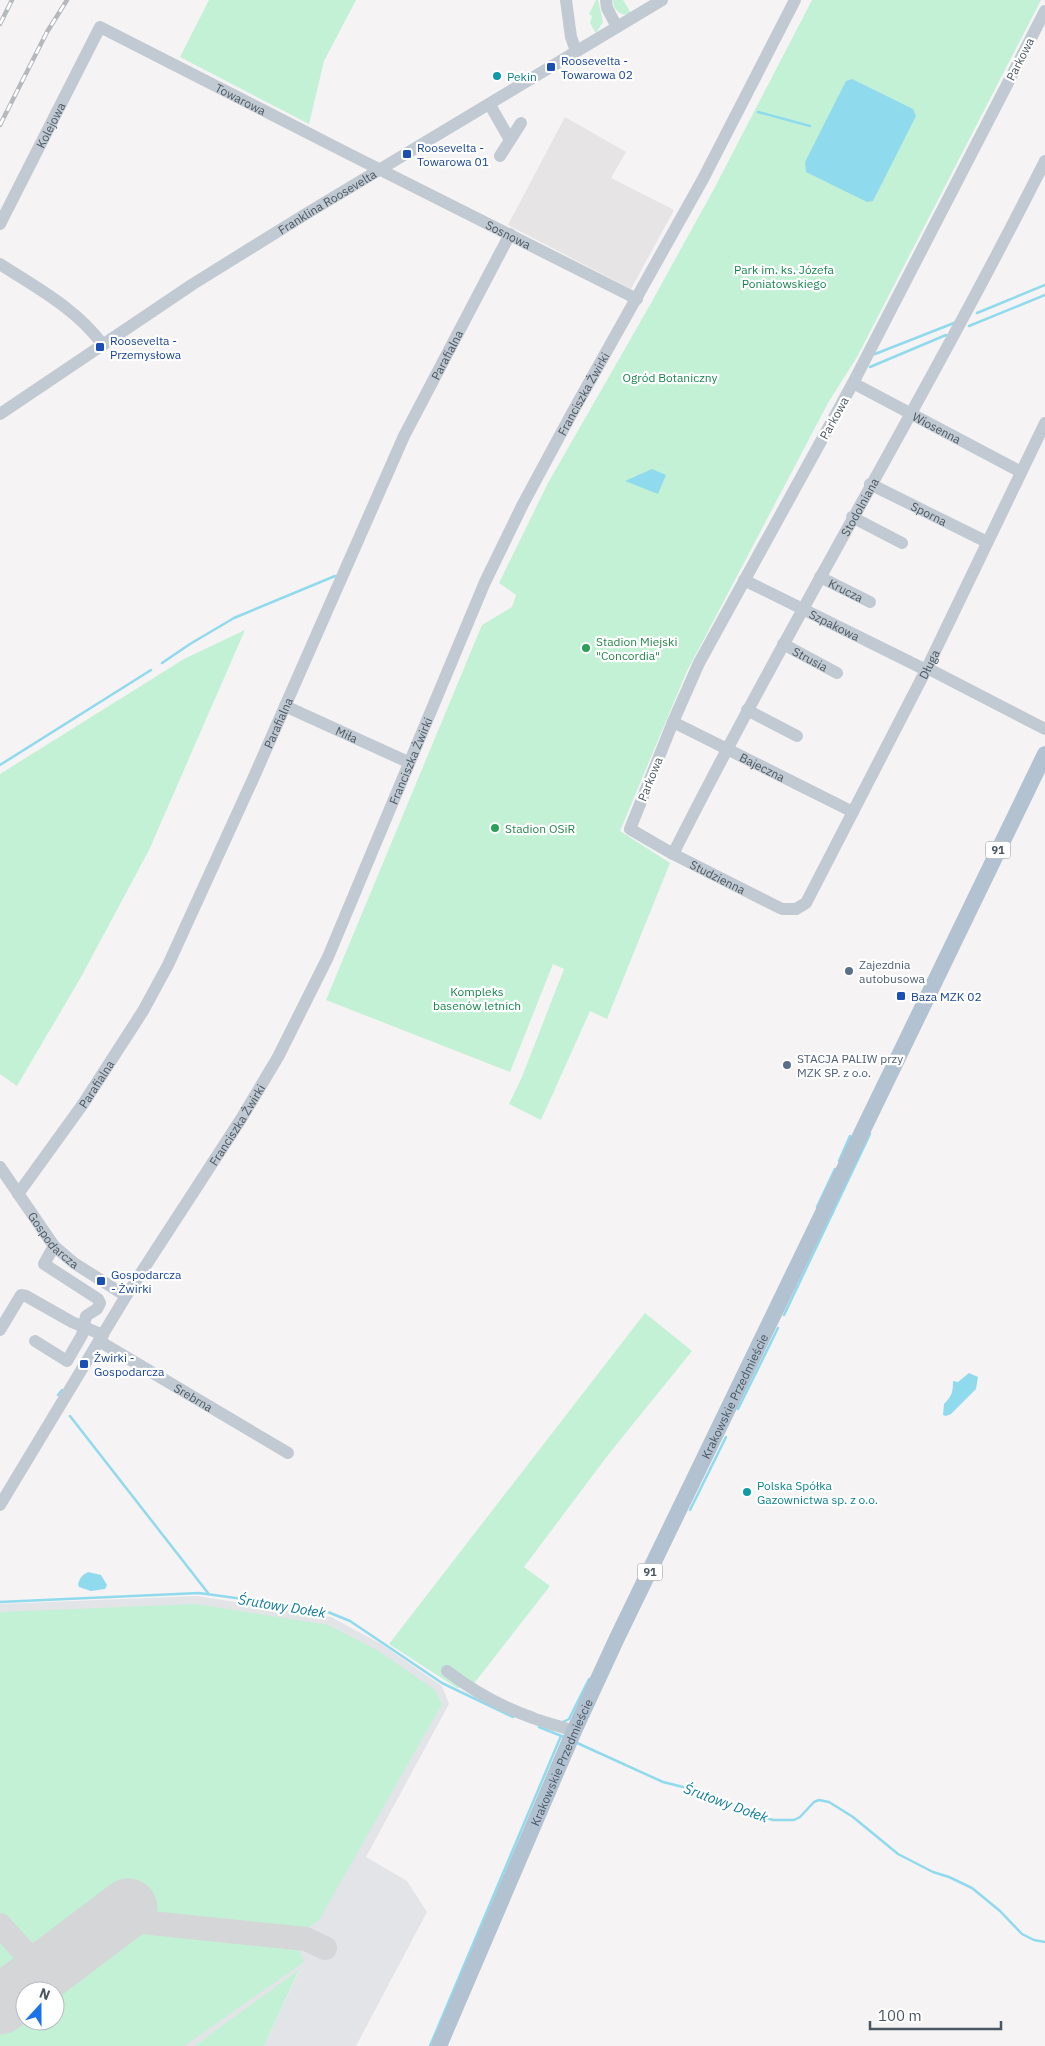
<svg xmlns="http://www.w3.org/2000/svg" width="1045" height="2046" font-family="'IBM Plex Sans',sans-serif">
  <rect width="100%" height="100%" fill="#f5f3f3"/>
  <polygon fill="#e6e4e5" points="565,117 626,152 611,178 674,210 631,289 508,225"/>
  <path fill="#e2e4e7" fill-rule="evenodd" d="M197 1596 331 1617 381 1644 442 1686 449 1704 366 1857 407 1881 427 1912 356 2046H264L299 1971 194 2046H0V1604ZM25 1991H55V2021H25Z"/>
  <g fill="#c3f1d5">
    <polygon points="209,0 356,0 324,61 309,124 180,57"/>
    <polygon points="596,0 598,0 603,22 596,33 590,23 592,16 589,14"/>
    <path d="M613 0H623L631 13C624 17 618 13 614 7Z"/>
    <polygon points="812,0 1041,0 857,357 828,403 687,671 620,831 670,863 607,1019 590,1011 541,1120 509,1104 522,1077 564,969 553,964 510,1072 326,1000 482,625 512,607 516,595 499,583 548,483 650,305 715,187"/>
    <polygon points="245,630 149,850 81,977 17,1086 0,1074 0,774 184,659"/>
    <polygon points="645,1313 692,1351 608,1455 524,1567 550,1586 472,1686 457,1688 389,1644"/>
    <polygon points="196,1604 328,1625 377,1650 435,1690 442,1704 319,1920 305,1930 147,1914 124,1886 43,1961 14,1925 0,1914 0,1612"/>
    <polygon points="132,1928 297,1945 304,1962 184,2046 0,2046 0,2028 25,2009 25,2021 55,2021 55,1991 49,1991"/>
    <polygon points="0,1931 22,1955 27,1965 23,1976 0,1993"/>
    <polygon points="299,1970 264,2046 194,2046"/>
  </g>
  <g fill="#90daee">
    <polygon points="852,79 913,109 916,116 873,201 867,202 806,172 805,162 846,81"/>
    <polygon points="652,469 666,475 658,494 625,481"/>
    <path d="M969 1373 978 1377 976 1389 951 1414 946 1416 943 1415 944 1404C952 1396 953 1392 953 1381L958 1382Z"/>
    <path d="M88 1572 101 1575 107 1585 105 1589 91 1591 79 1587 78 1584C80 1578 82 1575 88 1572Z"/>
  </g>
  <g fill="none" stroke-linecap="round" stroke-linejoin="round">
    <g stroke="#90daee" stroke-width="2.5">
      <polyline points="758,112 810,126"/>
      <polyline points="977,313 1045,285"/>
      <polyline points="969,326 1045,295"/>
      <polyline points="875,354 954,323"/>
      <polyline points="870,367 946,335"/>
      <polyline points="162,663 190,644 234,618 335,576"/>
      <polyline points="0,765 151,670"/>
      <polyline points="839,1161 850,1136"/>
      <polyline points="817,1207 835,1169"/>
      <polyline points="784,1315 870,1134"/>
      <polyline points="58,1395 62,1390"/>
      <polyline points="738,1409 778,1328"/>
      <polyline points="70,1416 208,1593"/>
      <polyline points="690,1510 726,1437"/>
      <polyline points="0,1602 199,1593 323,1610 350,1621 442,1683 513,1717"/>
      <polyline points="563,1722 569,1719 589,1679"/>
      <polyline points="539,1727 564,1737"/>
      <polyline points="575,1742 663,1782 711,1794 751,1813 773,1820 794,1820 800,1817 814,1802 819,1800 829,1802 853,1817 898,1854 933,1872 949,1877 972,1888 1000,1911 1022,1934 1034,1940 1045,1942"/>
      <polyline points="430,2046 561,1736"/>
    </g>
    <g stroke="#d5d6d8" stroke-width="24">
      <polyline points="113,1919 306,1939 325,1948"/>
      <polyline points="0,1925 37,1966 39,1972 38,1976"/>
    </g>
    <polyline stroke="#d5d6d8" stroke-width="59" points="0,2005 128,1908"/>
    <g stroke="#c1cad2" stroke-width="12">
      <polyline points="566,0 571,37 576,51"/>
      <polyline points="606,0 607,8 617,27"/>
      <path id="s1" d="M1045 11 853 383 699 663 673 722 630 829 673 854 782 909H796L806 903 926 670 1045 423"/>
      <polyline points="490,105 510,140"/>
      <polyline points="500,156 521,123"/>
      <path id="s2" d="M0 224 100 27 347 153 637 299"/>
      <path d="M0 264C37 288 77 309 103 345"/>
      <path id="s3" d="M853 383 1021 472"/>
      <path id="s4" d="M0 414 193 284 309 212 662 0"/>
      <path id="s5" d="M870 484 987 542"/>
      <polyline points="852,517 902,543"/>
      <path id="s6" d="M820 577 870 602"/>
      <path id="s7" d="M744 580 926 670"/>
      <path id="s8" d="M783 644 837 673"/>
      <polyline points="927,668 1045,729"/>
      <path id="s9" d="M285 706 408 762"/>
      <polyline points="747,710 797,736"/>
      <path id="s10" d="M673 722 853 812"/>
      <path id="s11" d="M673 854C791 620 927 395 1045 161"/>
      <path id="s12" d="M0 1167 54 1246 74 1263 126 1296"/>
      <path id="s13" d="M18 1194 83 1104 143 1011 168 965 253 779 404 436 510 234"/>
      <polyline points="0,1330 21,1295 26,1296 72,1322 103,1335"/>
      <polyline points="35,1341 67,1361 82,1335 86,1316 97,1309 100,1303 98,1299 44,1264 54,1246"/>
      <path id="s14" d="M99 1341 288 1453"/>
      <path id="s15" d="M0 1505 126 1296 241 1119 278 1057 328 957 485 582 523 504 572 413 703 179 795 0"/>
      <path d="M447 1671C473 1691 502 1707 533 1718 546 1723 560 1726 574 1731"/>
    </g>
    <path stroke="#b3c2d1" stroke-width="16" id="s16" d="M439 2046 574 1731 617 1638 1045 754"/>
    <g stroke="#b5b8bd" stroke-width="4.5">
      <g id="rail">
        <polyline points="0,24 12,0"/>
        <polyline points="0,125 47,32 67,0"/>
      </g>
    </g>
    <use href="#rail" stroke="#fff" stroke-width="2.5" stroke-dasharray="8" stroke-linecap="butt"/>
  </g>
  <g fill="#1a4fb4" stroke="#fff" stroke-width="2">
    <rect x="546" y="62" width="10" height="10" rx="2.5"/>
    <rect x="402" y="149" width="10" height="10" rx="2.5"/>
    <rect x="95" y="342" width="10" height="10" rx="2.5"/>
    <rect x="896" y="991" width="10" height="10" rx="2.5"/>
    <rect x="96" y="1276" width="10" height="10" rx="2.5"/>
    <rect x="79" y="1359" width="10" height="10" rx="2.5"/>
  </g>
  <g fill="#0f9aa8" stroke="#fff" stroke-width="2">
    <circle cx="497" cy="76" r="5"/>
    <circle cx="747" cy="1492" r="5"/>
  </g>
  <g fill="#2e9e5b" stroke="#fff" stroke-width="2">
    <circle cx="586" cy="648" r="5"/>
    <circle cx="495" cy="828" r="5"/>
  </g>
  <g fill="#5c6f8a" stroke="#fff" stroke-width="2">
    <circle cx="849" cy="971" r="5"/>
    <circle cx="787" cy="1065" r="5"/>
  </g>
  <g text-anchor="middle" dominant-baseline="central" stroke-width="4.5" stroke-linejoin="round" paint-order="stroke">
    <g fill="#fff" stroke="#808990" stroke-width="1">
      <rect x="985.5" y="841.5" width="25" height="17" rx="4"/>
      <rect x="637.5" y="1563.5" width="25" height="17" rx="4"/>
    </g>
    <g font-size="11" font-weight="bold" fill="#4a5661">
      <text x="998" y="850">91</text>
      <text x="650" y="1572">91</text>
    </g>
    <g font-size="12" fill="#4a5661" stroke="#fff">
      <text transform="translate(1020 59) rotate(-63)">Parkowa</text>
      <text stroke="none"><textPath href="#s2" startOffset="379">Towarowa</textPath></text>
      <text stroke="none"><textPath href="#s2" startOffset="111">Kolejowa</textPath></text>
      <text stroke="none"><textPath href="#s4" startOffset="390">Franklina Roosevelta</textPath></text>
      <text stroke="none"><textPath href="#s2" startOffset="679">Sosnowa</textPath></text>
      <text stroke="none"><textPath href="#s13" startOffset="945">Parafialna</textPath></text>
      <text stroke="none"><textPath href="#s15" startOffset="1258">Franciszka Żwirki</textPath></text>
      <text transform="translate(834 418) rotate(-61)">Parkowa</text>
      <text stroke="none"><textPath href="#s3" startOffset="95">Wiosenna</textPath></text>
      <text stroke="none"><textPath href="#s11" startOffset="394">Stodolniana</textPath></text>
      <text stroke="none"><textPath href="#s5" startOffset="66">Sporna</textPath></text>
      <text stroke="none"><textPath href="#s6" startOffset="29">Krucza</textPath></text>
      <text stroke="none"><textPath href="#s7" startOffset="101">Szpakowa</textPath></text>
      <text stroke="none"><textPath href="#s8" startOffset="31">Strusia</textPath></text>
      <text stroke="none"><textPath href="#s1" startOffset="1384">Długa</textPath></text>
      <text stroke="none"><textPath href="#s13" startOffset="540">Parafialna</textPath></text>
      <text stroke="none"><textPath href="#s9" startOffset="68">Miła</textPath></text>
      <text stroke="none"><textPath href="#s15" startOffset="852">Franciszka Żwirki</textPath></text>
      <text stroke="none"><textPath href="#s10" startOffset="100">Bajeczna</textPath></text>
      <text transform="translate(650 779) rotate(-68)">Parkowa</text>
      <text stroke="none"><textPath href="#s1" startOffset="1018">Studzienna</textPath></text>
      <text stroke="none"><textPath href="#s13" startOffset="135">Parafialna</textPath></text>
      <text stroke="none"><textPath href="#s15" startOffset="448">Franciszka Żwirki</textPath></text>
      <text stroke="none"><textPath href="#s12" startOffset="91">Gospodarcza</textPath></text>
      <text stroke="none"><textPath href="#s16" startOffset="714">Krakowskie Przedmieście</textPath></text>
      <text stroke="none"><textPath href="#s14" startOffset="110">Srebrna</textPath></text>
      <text stroke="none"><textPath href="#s16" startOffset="309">Krakowskie Przedmieście</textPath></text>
    </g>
    <g font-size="12" fill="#164399" stroke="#fff" text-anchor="start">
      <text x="561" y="60">Roosevelta -<tspan x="561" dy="14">Towarowa 02</tspan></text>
      <text x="417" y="147">Roosevelta -<tspan x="417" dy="14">Towarowa 01</tspan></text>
      <text x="110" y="340">Roosevelta -<tspan x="110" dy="14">Przemysłowa</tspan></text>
      <text x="911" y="996">Baza MZK 02</text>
      <text x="111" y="1274">Gospodarcza<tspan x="111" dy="14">- Żwirki</tspan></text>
      <text x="94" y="1357">Żwirki -<tspan x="94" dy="14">Gospodarcza</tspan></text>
    </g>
    <g font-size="12" fill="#0d838f" stroke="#fff" text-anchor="start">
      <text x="507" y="76">Pekin</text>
      <text x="757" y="1485">Polska Spółka<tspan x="757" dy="14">Gazownictwa sp. z o.o.</tspan></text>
    </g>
    <g font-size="12" fill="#17864f" stroke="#fff">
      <text x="784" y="269">Park im. ks. Józefa<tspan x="784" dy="14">Poniatowskiego</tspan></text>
      <text x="670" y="377">Ogród Botaniczny</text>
      <text x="477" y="991">Kompleks<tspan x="477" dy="14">basenów letnich</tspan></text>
    </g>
    <g font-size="12" fill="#27864d" stroke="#fff" text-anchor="start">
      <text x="596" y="641">Stadion Miejski<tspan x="596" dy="14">"Concordia"</tspan></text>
      <text x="505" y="828">Stadion OSiR</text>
    </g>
    <g font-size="12" fill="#4e5e75" stroke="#fff" text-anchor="start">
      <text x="859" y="964">Zajezdnia<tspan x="859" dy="14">autobusowa</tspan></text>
      <text x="797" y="1058">STACJA PALIW przy<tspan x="797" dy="14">MZK SP. z o.o.</tspan></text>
    </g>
    <g font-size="14" font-style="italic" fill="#0c7c9b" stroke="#fff">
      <text transform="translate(282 1606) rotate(9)">Śrutowy Dołek</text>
      <text transform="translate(726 1803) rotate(20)">Śrutowy Dołek</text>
    </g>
  </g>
  <g transform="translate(40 2006) rotate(21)"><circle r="24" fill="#ffffff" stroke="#b7bbc0"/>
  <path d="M0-4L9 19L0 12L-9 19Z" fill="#1a73e8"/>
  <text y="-8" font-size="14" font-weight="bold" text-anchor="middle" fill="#4a5661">N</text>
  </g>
  <path d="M870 2021v8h131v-8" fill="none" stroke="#4a5661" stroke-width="2.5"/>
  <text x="878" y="2021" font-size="15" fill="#4a5661" stroke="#ffffff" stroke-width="4" paint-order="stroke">100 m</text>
</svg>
